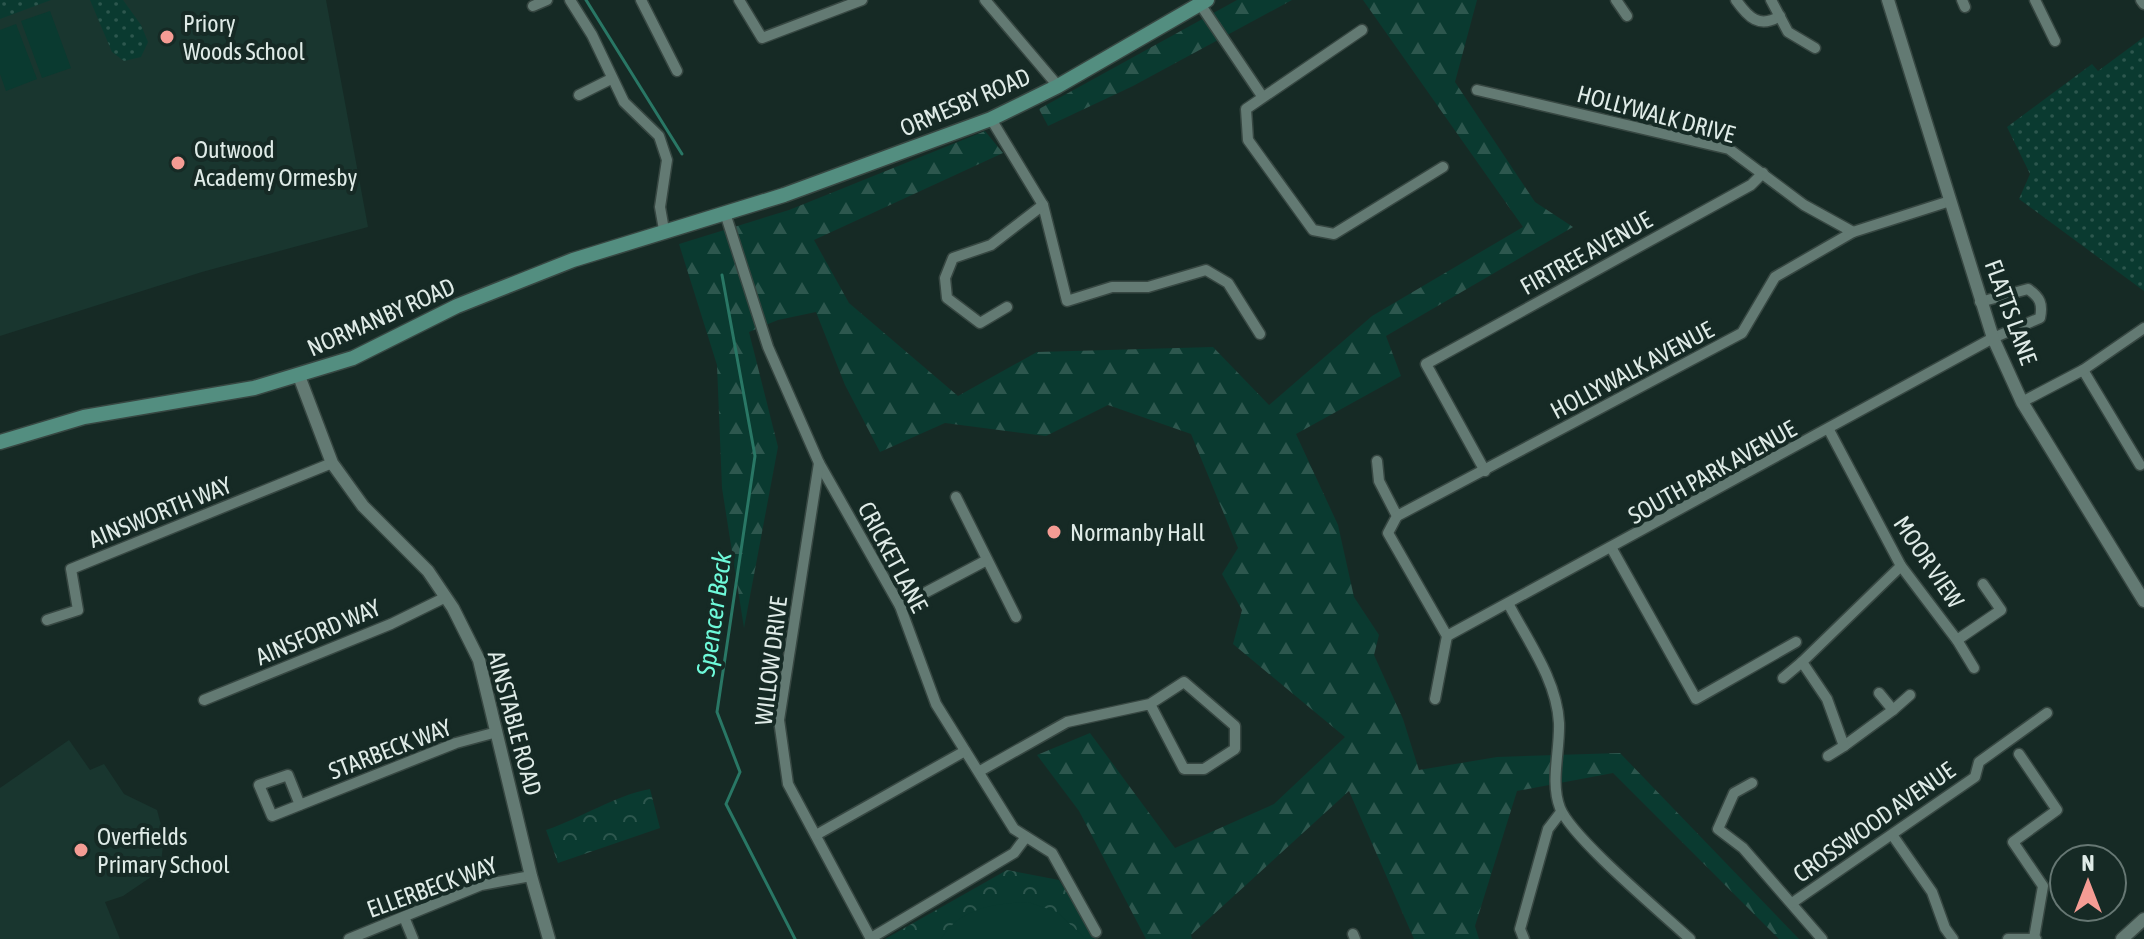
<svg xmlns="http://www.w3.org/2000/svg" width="2144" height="939" font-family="'Asap Condensed',sans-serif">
  <defs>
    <pattern id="grass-dots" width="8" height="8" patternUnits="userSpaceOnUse" patternTransform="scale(2)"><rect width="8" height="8" fill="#0a3a30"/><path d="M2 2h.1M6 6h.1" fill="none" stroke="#2d574e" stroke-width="1.8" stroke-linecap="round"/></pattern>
    <pattern id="forest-firs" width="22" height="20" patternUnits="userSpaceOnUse" patternTransform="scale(2)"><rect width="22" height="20" fill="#0a3a30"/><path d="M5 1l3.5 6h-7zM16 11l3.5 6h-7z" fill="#2d574e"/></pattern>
    <pattern id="park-crowns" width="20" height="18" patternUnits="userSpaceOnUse" patternTransform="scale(2)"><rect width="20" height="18" fill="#0a3a30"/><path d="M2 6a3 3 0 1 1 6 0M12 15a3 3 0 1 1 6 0" fill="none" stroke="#2d574e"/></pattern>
  </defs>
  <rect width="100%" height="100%" fill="#162a25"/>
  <g fill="#19362f">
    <polygon points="0,0 326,0 368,227 202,272 0,336"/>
    <polygon points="69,740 90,770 104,764 124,794 157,810 164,836 161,864 151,877 123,896 105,902 120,939 0,939 0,788"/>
  </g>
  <g fill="url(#grass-dots)">
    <polygon points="0,0 51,0 0,19"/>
    <polygon points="90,0 123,0 141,25 148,42 141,57 124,61 112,52"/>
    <polygon points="2144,37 2144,291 2019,199 2030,174 2007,127 2092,64 2098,71"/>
  </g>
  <g fill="url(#forest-firs)">
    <polygon points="1237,0 1292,0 1133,86 1048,126 1039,109"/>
    <polygon points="1363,0 1477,0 1455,82 1535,202 1573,227 1386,336 1401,376 1296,434 1338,525 1354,597 1379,635 1374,655 1403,719 1419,770 1497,757 1620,753 1799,939 1779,939 1613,773 1517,791 1475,926 1479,939 1414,939 1349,791 1191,935 1192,939 1146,939 1079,811 1037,755 1090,733 1175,848 1274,804 1345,737 1233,644 1242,610 1222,574 1238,548 1191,434 1108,405 1046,436 945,423 880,452 845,385 816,312 778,320 749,332 778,447 744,628 722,488 717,365 679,244 789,210 985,131 1003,153 814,240 849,303 958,396 1037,352 1213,347 1269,405 1372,316 1523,227"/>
  </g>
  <g fill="url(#park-crowns)">
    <path d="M650 789 660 828 558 863 546 830C582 818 613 796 650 789Z"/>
    <polygon points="1007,870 1059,880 1096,939 885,939"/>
  </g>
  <g fill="#0a3a30">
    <polygon points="50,11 71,68 42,78 21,21"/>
    <polygon points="16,24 37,79 6,91 0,74 0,30"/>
    <path d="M1028 902 1057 912 1086 939H941C959 908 996 903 1028 902Z"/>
  </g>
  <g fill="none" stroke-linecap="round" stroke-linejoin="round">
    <g stroke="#297765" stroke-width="3">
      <polyline points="586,0 682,154"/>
      <polyline points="722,275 755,456 717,712 740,772 726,804 795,939"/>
    </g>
    <g stroke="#374742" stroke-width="13">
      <g id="minor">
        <polyline points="570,0 592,35 624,102 659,136 667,160 660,207 664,230"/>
        <polyline points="641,0 677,71"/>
        <polyline points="739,0 762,38 862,0"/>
        <polyline points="985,0 1058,86"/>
        <polyline points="1616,0 1627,16"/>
        <path d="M1736 0C1748 17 1759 29 1780 16"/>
        <polyline points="1771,0 1788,32 1815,48"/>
        <polyline points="1962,0 1965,7"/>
        <polyline points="2035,0 2055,41"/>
        <polyline points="2141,0 2144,4"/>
        <polyline points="1200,4 1262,96"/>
        <polyline points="533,6 547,0"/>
        <polyline points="1362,30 1246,109 1248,140 1313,230 1334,234 1443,167"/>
        <polyline points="1477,90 1729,149 1804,205 1853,232"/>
        <polyline points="579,95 611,79"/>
        <polyline points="991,119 1043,205 1067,301 1112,287 1148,287 1206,270 1228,283 1260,334"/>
        <polyline points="725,213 768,347 819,463 900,606 936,704 1014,829 1052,853 1096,932"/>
        <polyline points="1007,307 980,323 947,298 945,278 953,258 991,245 1043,205"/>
        <polyline points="2083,370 2140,465"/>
        <polyline points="2022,402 2083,370 2144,328"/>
        <polyline points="1829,430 1901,566 1957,640 2001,610 1983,584"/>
        <polyline points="1377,461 1379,481 1397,516 1388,533 1447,636 1435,699"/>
        <polyline points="819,463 779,720 788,784 871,939"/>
        <polyline points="1485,471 1426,364 1751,185 1763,173"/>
        <polyline points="956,497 1016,617"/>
        <polyline points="1397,516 1742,333 1775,277 1853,232 1950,201"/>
        <polyline points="1612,549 1696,699 1796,642"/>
        <path d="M1509 605C1528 641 1557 681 1559 723 1560 751 1550 782 1560 808 1572 838 1662 913 1690 939"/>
        <polyline points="900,606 987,560"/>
        <polyline points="47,620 78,610 71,569 332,463"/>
        <path d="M1447 636 1993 338 2040 318C2043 304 2040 297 2028 289L1980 302"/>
        <polyline points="1957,640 1974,668"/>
        <polyline points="1783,678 1802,662"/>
        <polyline points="204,700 391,624 446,597"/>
        <polyline points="1893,710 1910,695"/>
        <polyline points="1844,746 1893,710 1879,693"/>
        <polyline points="2019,754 2057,810 2013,842 2043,886 2034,938"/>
        <polyline points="1828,756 1844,746 1827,699 1802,662 1901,566"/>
        <polyline points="980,771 1067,722 1150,704 1184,769 1204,769 1235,749 1235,726 1184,682 1150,704"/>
        <polyline points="1752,783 1734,793 1718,829 1743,848 1822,939"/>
        <polyline points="300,805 288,775 259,785 272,816 456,743 497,732"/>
        <polyline points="816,835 965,751"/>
        <polyline points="1893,836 1932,892 1945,928 1953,939"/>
        <polyline points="1792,903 1975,777 1979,762 2047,713"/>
        <polyline points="404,917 413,939"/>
        <polyline points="1353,934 1355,939"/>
        <polyline points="871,938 1014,853 1026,837"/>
        <polyline points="349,939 481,885 531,876"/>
        <polyline points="1524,939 1520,929 1548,829 1561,812"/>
        <polyline points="2008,939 2036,939"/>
      </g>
    </g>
    <g stroke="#374742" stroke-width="15">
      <g id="tertiary">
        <polyline points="1888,0 1993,338 2022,402 2144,601"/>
        <polyline points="299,376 332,463 363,506 428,571 453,608 479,660 531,876 549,939"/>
        <polyline points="2122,939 2144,919"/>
      </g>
    </g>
    <g stroke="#374742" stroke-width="17">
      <polyline id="secondary" points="0,442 84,417 254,388 353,358 457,306 573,260 784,195 991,119 1058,86 1207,0"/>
    </g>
    <use href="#minor" stroke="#637a73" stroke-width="10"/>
    <use href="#tertiary" stroke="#637a73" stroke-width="12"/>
    <use href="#secondary" stroke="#538e80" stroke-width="14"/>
  </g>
  <g fill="#f59c94" stroke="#162a25" stroke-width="3">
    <circle cx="167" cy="37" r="8"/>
    <circle cx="178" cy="163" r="8"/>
    <circle cx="1054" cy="532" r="8"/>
    <circle cx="81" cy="850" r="8"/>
  </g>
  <g text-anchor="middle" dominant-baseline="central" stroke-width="8" stroke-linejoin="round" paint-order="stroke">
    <g font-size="24" fill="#dfebe7" stroke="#162a25" text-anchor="start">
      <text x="183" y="23">Priory<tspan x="183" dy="28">Woods School</tspan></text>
      <text x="194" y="149">Outwood<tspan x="194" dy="28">Academy Ormesby</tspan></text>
      <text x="1070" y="532">Normanby Hall</text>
      <text x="97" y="836">Overfields<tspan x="97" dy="28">Primary School</tspan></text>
    </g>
    <g font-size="24" fill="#dfebe7" stroke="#162a25">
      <text transform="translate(965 102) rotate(-23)">ORMESBY ROAD</text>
      <text transform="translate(1656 114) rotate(15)">HOLLYWALK DRIVE</text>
      <text transform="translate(1586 253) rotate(-29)">FIRTREE AVENUE</text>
      <text transform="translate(2011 312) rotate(70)">FLATTS LANE</text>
      <text transform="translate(381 317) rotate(-24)">NORMANBY ROAD</text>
      <text transform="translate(1632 370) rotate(-28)">HOLLYWALK AVENUE</text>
      <text transform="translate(1712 472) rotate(-29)">SOUTH PARK AVENUE</text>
      <text transform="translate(160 512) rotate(-22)">AINSWORTH WAY</text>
      <text transform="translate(893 557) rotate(62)">CRICKET LANE</text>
      <text transform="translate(1929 562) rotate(56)">MOOR VIEW</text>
      <text transform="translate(318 632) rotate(-23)">AINSFORD WAY</text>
      <text transform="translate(771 661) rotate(-83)">WILLOW DRIVE</text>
      <text transform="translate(515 723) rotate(75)">AINSTABLE ROAD</text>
      <text transform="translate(390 749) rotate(-21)">STARBECK WAY</text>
      <text transform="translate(1874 822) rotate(-35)">CROSSWOOD AVENUE</text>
      <text transform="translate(432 887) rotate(-20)">ELLERBECK WAY</text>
    </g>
    <g font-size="26" font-style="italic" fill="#6ef9d9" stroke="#162a25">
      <text transform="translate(714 614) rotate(-82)">Spencer Beck</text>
    </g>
  </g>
  <g transform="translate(2088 883)"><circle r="38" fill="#162a25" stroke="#667773" stroke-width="2"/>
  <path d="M0-6L14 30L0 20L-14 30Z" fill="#f59c94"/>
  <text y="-12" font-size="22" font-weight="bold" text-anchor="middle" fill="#dfebe7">N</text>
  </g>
</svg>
